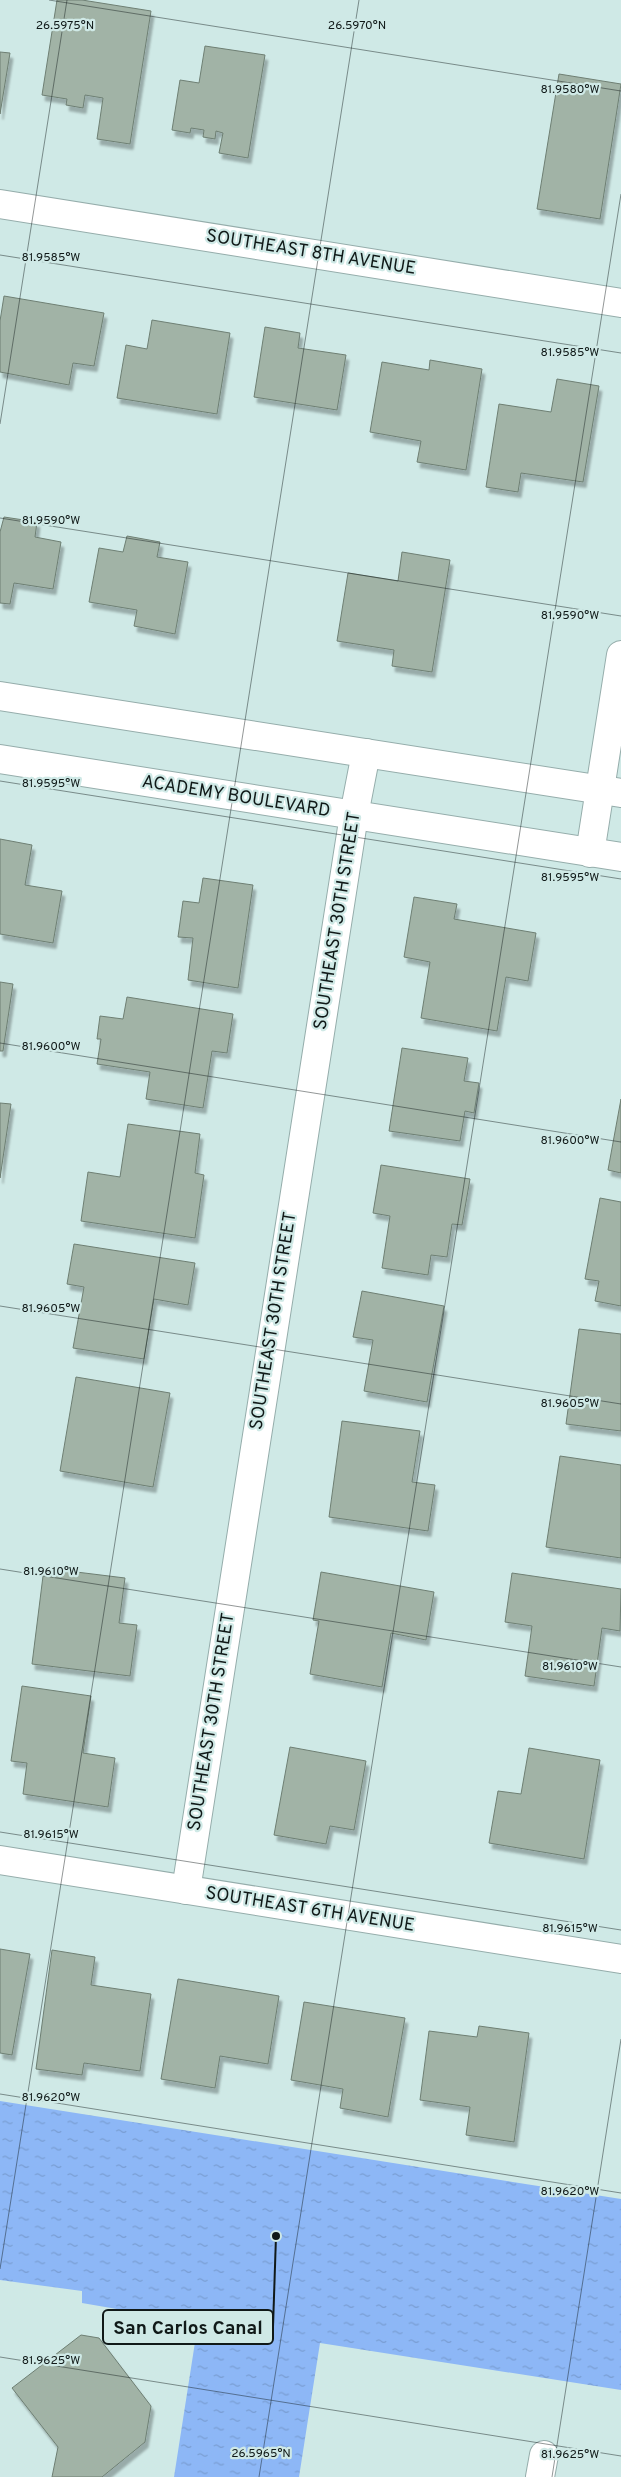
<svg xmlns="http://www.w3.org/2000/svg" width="621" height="2477" font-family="Overpass,sans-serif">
  <defs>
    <pattern id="water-ripples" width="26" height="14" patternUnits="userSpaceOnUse" patternTransform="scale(1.25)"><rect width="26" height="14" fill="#8db7f6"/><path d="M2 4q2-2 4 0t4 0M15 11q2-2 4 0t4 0" fill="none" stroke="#799dd2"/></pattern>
    <filter id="shadow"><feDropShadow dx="3" dy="5.5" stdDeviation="1" flood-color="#0004"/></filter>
  </defs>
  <rect width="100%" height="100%" fill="#cfe9e6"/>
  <polygon fill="url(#water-ripples)" points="0,2101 621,2199 621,2390 320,2343 299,2477 174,2477 198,2323 82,2303 82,2291 0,2280"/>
  <g fill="#a1b3a6" stroke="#6e7f73" filter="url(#shadow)">
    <polygon points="57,0 82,0 151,11 130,144 97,139 103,98 85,95 83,108 66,105 67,99 42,95"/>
    <polygon points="205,46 265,55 248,158 219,153 223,133 216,131 215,139 203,137 204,130 191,128 190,133 172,130 180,80 199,83"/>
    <polygon points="0,52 10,53 0,114"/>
    <polygon points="559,74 621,84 600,219 537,209"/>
    <polygon points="4,296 104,313 94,366 73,363 69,385 0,372 0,321"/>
    <polygon points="152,320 230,333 217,414 117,398 126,345 147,349"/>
    <polygon points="265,327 300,333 298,348 346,355 337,410 254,397"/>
    <polygon points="430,360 482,369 466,470 417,462 421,441 370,432 382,362 429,370"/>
    <polygon points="557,379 599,386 583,482 521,473 518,492 486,487 499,404 551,412"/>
    <polygon points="4,517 37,522 35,537 61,542 53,589 14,583 10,604 0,603 0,532"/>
    <polygon points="127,536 160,542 157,557 188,562 175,634 134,626 137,610 89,602 99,548 123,552"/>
    <polygon points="402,552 450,560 432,672 392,666 394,650 337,641 348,573 398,581"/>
    <polygon points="0,839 32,845 25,885 62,891 53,943 0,934"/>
    <polygon points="203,878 253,885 238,988 188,980 193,938 178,937 183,901 199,903"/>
    <polygon points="414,897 457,904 454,919 536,933 528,981 506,977 497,1031 421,1018 430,962 404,957"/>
    <polygon points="0,982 13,984 3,1051 0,1051"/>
    <polygon points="127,997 233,1014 227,1053 212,1051 203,1108 146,1099 150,1072 97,1064 101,1039 97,1039 100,1016 123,1019"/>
    <polygon points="402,1048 468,1058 464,1081 479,1083 474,1113 465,1111 460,1141 389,1131"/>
    <polygon points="621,1099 621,1173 608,1170"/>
    <polygon points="0,1103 11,1104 0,1178"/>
    <polygon points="128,1124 200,1134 195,1173 204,1175 195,1238 81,1221 88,1172 120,1177"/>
    <polygon points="381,1165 470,1179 462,1225 452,1224 447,1257 431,1255 428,1275 382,1268 390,1216 373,1213"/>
    <polygon points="600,1198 621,1202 621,1306 595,1301 599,1281 585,1279"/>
    <polygon points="74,1244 195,1263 188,1305 154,1299 144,1359 73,1348 84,1287 67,1284"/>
    <polygon points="362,1291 444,1306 427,1402 364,1391 373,1340 353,1337"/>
    <polygon points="579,1329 621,1334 621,1431 566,1424"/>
    <polygon points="76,1377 170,1393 153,1487 60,1471"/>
    <polygon points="342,1421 420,1431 412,1482 435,1485 428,1531 329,1517"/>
    <polygon points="560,1456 621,1465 621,1558 546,1547"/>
    <polygon points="44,1568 125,1578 119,1623 137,1625 130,1676 32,1664"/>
    <polygon points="321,1572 434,1592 426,1640 391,1633 382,1687 310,1674 319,1621 313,1620"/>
    <polygon points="512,1573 621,1589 620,1631 602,1628 594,1686 525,1676 532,1626 505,1622"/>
    <polygon points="22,1686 91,1696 83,1753 115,1758 108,1807 23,1794 27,1763 11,1761"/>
    <polygon points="290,1747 366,1761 354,1830 330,1826 326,1844 274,1835"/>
    <polygon points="529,1748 600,1760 584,1859 489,1843 498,1791 521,1794"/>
    <polygon points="0,1949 30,1954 12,2055 0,2053"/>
    <polygon points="52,1950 95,1957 91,1985 151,1994 140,2071 84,2063 82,2075 36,2069"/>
    <polygon points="178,1979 279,1996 268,2064 220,2056 215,2088 161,2079"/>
    <polygon points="304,2002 405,2018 388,2117 340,2108 343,2089 291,2080"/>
    <polygon points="479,2026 529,2033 514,2142 466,2135 470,2107 420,2100 429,2031 477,2037"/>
    <polygon points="81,2335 99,2338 151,2406 145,2442 102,2477 52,2477 58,2447 12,2388"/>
  </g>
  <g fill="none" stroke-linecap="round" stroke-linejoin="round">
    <g stroke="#95adab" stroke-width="30">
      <g id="minor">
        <polyline points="0,204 621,303"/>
        <polyline points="0,696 621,793"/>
        <polyline points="0,759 621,857"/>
        <polyline points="590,853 621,655"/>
        <polyline points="0,1860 621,1959"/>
        <polyline points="186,1890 354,815 366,753"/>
        <polyline points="540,2477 544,2455"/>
      </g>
    </g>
    <use href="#minor" stroke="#fff" stroke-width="28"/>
  </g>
  <path fill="none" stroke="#101918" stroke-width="1" stroke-opacity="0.45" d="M49 0 621 91M0 255 621 353M0 424 67 0M0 518 621 616M0 781 621 879M0 1043 621 1142M0 1306 621 1404M0 1569 621 1667M0 1832 621 1930M0 2094 621 2193M0 2269 359 0M0 2357 621 2456M259 2477 621 194M552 2477 621 2039"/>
  <g text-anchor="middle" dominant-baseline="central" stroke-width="4.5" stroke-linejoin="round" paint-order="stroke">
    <g font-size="18" fill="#101918" stroke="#cfe9e6">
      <text transform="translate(311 253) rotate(9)">SOUTHEAST 8TH AVENUE</text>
      <text transform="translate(236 797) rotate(9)">ACADEMY BOULEVARD</text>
      <text transform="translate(338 921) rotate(-81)">SOUTHEAST 30TH STREET</text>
      <text transform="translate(274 1321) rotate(-81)">SOUTHEAST 30TH STREET</text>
      <text transform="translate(212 1722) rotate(-81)">SOUTHEAST 30TH STREET</text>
      <text transform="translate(310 1910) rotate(9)">SOUTHEAST 6TH AVENUE</text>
    </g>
  </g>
  <g font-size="12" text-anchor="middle" fill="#101918" stroke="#cfe9e6" stroke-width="4.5" stroke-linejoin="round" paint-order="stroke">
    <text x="357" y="29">26.5970°N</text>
    <text x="65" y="29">26.5975°N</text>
    <text x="570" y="93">81.9580°W</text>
    <text x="51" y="261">81.9585°W</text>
    <text x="570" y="356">81.9585°W</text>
    <text x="51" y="524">81.9590°W</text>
    <text x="570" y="619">81.9590°W</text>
    <text x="51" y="787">81.9595°W</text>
    <text x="570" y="881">81.9595°W</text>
    <text x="51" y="1050">81.9600°W</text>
    <text x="570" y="1144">81.9600°W</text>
    <text x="51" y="1312">81.9605°W</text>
    <text x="570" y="1407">81.9605°W</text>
    <text x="51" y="1575">81.9610°W</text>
    <text x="570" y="1670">81.9610°W</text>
    <text x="51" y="1838">81.9615°W</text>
    <text x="570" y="1932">81.9615°W</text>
    <text x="51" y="2101">81.9620°W</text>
    <text x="570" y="2195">81.9620°W</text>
    <text x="51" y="2364">81.9625°W</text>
    <text x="261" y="2457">26.5965°N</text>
    <text x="570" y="2458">81.9625°W</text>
  </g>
  <path fill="none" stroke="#101918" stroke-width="2" d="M276 2236L273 2327"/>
  <circle fill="#101918" stroke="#cfe9e6" stroke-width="2" cx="276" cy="2236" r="5"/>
  <rect fill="#cfe9e6" stroke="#101918" stroke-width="2" x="103" y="2310" width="170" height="34" rx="5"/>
  <g font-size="19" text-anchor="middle" font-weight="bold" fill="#101918">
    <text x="188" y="2334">San Carlos Canal</text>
  </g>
</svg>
